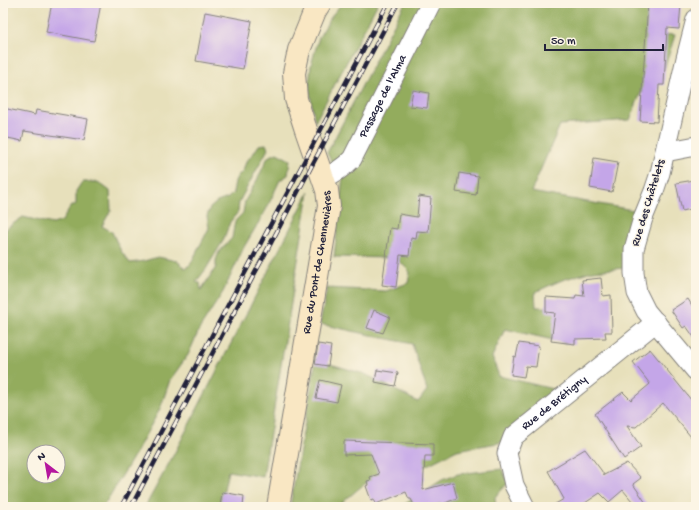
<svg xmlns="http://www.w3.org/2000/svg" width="699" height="510" font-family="'Gochi Hand',sans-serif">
  <rect width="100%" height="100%" fill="#fcf5e5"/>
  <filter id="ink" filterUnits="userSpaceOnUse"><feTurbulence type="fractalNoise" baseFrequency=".025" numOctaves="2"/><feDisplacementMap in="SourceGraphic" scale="8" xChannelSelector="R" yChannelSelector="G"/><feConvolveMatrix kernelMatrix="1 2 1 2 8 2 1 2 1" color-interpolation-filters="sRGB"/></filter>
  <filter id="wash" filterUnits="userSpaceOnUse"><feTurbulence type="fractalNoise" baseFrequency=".012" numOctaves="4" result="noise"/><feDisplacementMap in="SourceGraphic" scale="16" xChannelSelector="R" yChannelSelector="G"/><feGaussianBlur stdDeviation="0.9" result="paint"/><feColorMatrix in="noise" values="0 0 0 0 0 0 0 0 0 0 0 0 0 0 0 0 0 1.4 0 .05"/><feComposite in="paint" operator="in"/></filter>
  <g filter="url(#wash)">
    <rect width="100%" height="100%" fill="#e7e0bb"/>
    <g fill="#93ac5d" stroke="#5a674c" fill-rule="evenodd">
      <polygon points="342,3 378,3 315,122 309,87 311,65 319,37 333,14"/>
      <polygon points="405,3 654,3 647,33 675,35 663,73 657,84 641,92 630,120 560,125 531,192 639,211 625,268 592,271 562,280 535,292 536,307 576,308 566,343 505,329 492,357 499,376 561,391 504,442 457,450 425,466 385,473 363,485 337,507 290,507 316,360 365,374 418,402 427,390 412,344 320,324 327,288 386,291 408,283 410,272 396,258 334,257 343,176 333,165 327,153"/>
      <path d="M266 144 268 149 239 202 238 212 230 222 223 241 206 269 196 282 200 283 201 290 216 267V260L219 252 232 238 235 221 243 213 245 201 257 180 268 157 277 153 290 160 288 175 280 180 266 210 244 247 223 292 200 328 188 355 170 380 160 409 131 461 103 507H3V236L7 228 23 217 53 224 62 221 70 207 76 204V191L82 182H98L110 191 111 210 102 226 112 232 121 251 130 263 144 261 158 257 177 261 185 268 190 265 209 228 207 216 210 208 217 202 228 198 233 193 235 181 238 175 242 173 246 162 253 154 259 145ZM34 452H58V476H34Z"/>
      <polygon points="309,192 263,477 228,471 220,507 145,507 174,454"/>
      <polygon points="502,469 508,483 495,497 496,507 400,507 442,480 458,474"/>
    </g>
    <g id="blocks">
      <g fill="#c4a6e8">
        <polygon points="52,3 101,3 94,41 46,32"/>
        <polygon points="648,3 681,4 679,29 667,28 664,85 659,85 657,122 640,121"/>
        <polygon points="205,12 252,21 243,69 196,61"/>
        <polygon points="413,90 429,93 427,108 410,106"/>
        <polygon points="3,108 35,115 36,110 88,119 84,140 24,131 22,141 3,137"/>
        <polygon points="594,158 618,162 612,192 590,188"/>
        <polygon points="459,173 478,176 476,195 456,192"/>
        <polygon points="694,180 696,191 696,208 682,211 676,183"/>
        <polygon points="419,196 431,198 428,232 417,231 416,239 411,238 409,256 400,255 396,287 382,285 390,228 397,229 399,214 417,217"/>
        <polygon points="601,278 603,296 611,295 612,332 605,332 606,338 575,339 575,344 551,341 555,313 546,312 546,297 575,299 576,295 584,296 582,280"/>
        <polygon points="688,299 696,312 696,340 686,326 683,328 671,310"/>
        <polygon points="374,310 390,317 383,333 367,328"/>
        <polygon points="519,343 539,346 536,367 526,366 524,377 511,375 514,356 516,357"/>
        <polygon points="318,344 331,346 328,366 315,364"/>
        <polygon points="650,349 696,406 696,443 663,403 636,427 627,426 641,447 624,459 595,414 623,392 631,400 650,384 633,362"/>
        <polygon points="377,370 398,373 395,386 375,382"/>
        <polygon points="320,380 341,385 337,402 316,398"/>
        <polygon points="344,441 433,444 433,456 425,456 423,490 453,482 457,498 441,505 440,503 430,507 415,507 411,499 409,499 406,492 376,504 374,499 371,500 366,486 368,485 367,481 371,480 370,477 379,474 371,454 344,455"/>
        <polygon points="585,449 601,470 604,475 627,463 641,478 633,484 648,506 647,507 637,507 623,490 609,502 600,493 579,507 550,507 564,499 548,471"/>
        <polygon points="222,492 244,496 243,507 220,507"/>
      </g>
    </g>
  </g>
  <g filter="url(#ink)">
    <use href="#blocks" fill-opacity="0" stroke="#84817b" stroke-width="1"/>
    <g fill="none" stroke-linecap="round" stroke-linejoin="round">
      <g stroke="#84817b" stroke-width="21">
        <g id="street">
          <polyline points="696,19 686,58 660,173 654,191 643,218 634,249 634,273 637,293 646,311 696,371"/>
          <polyline points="665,152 696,146"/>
          <path id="s1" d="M324 178C336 173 343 168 352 159L431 3"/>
          <path id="s2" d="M525 507 514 485 507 453 513 437 656 322"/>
        </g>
      </g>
      <g stroke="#84817b" stroke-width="24">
        <g id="secondary">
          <path id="s3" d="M278 507 329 206 327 190 305 127 296 99 294 73 299 50 315 11 320 3"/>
        </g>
      </g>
      <use href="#street" stroke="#fff" stroke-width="19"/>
      <use href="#secondary" stroke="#f9e7c3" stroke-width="22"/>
      <g stroke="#22223b" stroke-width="4.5">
        <g id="rail">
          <polyline points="121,507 388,3"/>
          <polyline points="131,507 398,3"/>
        </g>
      </g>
      <use href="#rail" stroke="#fcf5e5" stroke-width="3" stroke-dasharray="9" stroke-linecap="butt"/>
    </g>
  </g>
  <g text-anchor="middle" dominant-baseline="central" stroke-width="3" stroke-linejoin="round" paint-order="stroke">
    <g font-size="12" fill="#22223b" stroke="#fcf5e5">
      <text stroke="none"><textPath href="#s1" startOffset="104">Passage de l'Alma</textPath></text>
      <text transform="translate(649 203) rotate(-73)">Rue des Châtelets</text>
      <text stroke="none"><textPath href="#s3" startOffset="248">Rue du Pont de Chennevières</textPath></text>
      <text stroke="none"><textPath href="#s2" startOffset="128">Rue de Brétigny</textPath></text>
    </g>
  </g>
  <rect width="699" height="510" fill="none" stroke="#fcf5e5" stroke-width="16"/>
  <g transform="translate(46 464) rotate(329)"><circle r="19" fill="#fcf5e5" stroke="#a5a1a1"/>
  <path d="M0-3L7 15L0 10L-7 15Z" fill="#b5179e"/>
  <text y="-6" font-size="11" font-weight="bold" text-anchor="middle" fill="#22223b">N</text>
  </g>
  <path d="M545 44v6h118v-6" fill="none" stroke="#22223b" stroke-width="2"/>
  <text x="551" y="44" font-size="12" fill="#22223b" stroke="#fcf5e5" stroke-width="3" paint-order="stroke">50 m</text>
</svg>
